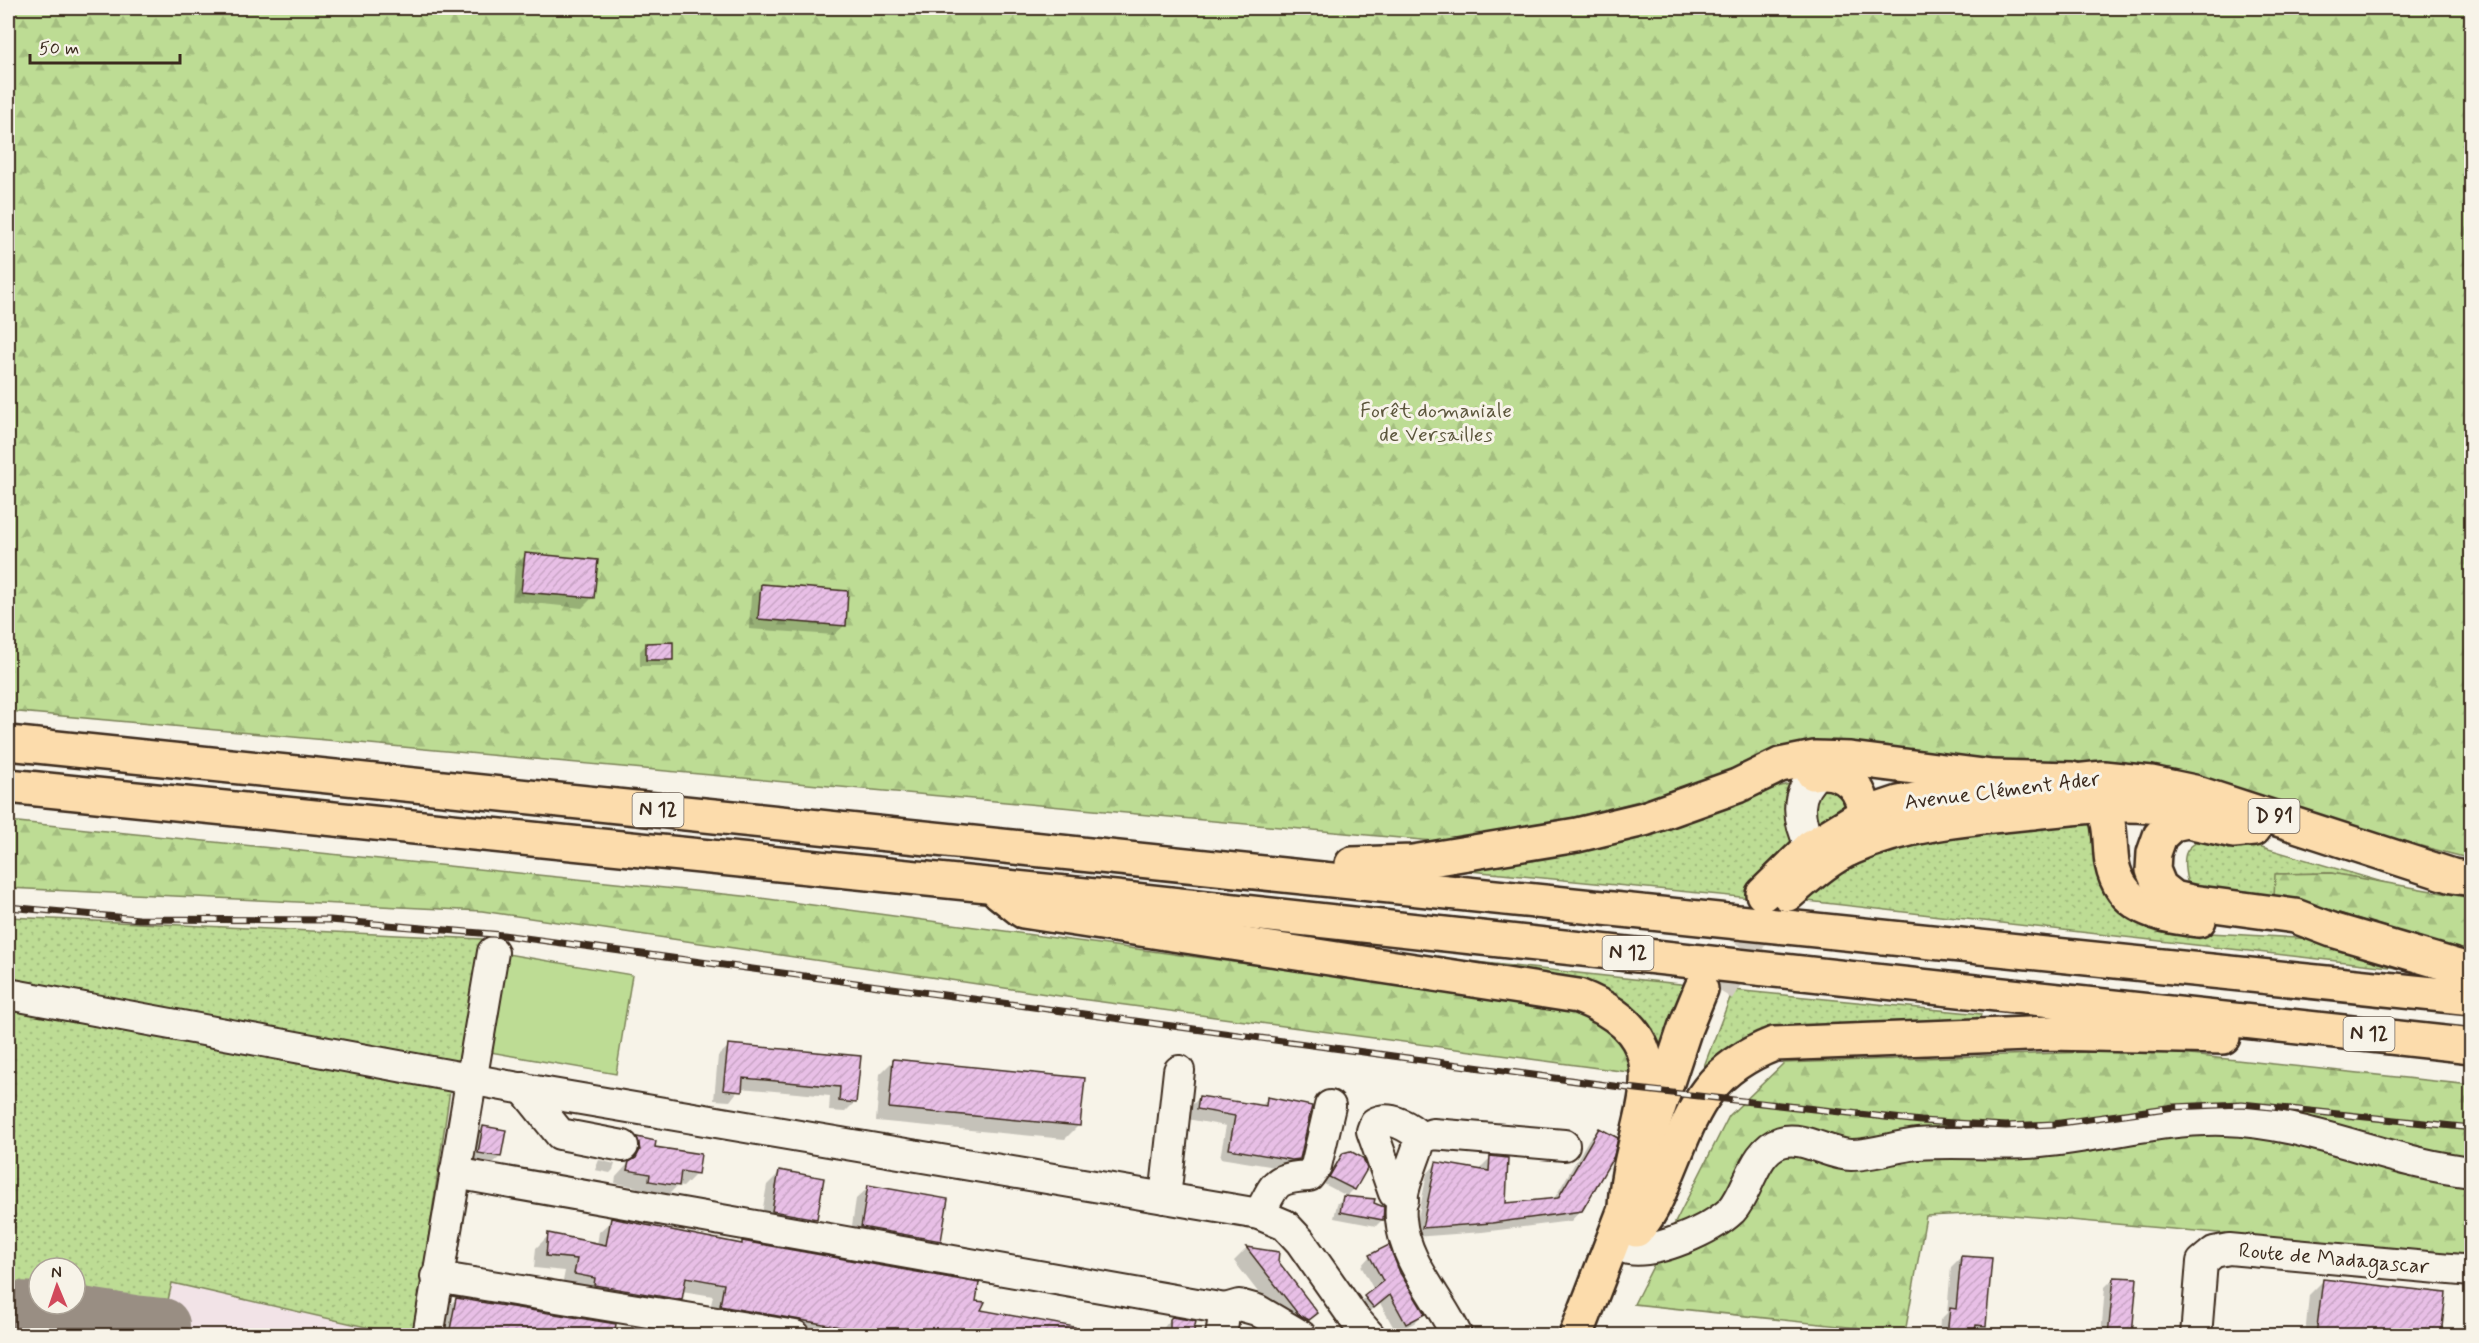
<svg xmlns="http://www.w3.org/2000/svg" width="2479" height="1343" font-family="Mynerve,sans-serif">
  <defs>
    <pattern id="grass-dots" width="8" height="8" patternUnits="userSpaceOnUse" patternTransform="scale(1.5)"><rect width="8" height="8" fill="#bddc94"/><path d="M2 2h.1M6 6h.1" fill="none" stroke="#a3bd7f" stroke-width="1.8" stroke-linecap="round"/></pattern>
    <pattern id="forest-firs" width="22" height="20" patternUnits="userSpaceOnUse" patternTransform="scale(1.5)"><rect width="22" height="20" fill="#bddc94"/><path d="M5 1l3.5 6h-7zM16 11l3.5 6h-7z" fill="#a3bd7f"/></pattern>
    <pattern id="building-hatch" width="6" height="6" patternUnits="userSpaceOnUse" patternTransform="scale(1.5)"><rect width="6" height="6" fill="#e8bfe6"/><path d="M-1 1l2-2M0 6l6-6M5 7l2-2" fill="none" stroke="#c8a4c5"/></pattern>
  </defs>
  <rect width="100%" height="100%" fill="#f7f3e8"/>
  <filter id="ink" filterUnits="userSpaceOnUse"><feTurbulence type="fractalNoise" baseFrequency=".0167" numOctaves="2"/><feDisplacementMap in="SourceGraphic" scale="12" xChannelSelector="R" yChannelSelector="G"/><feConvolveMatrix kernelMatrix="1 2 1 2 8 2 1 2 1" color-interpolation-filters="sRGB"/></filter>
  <g filter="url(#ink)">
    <polygon fill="#f2e3e7" points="171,1283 401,1335 160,1336"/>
    <g fill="url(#grass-dots)" stroke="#7c8359" stroke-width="1.5" fill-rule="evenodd">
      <polygon points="1801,781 1800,842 1751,898 1470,871 1468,866"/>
      <polygon points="1821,783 1856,801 1819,836 1811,818"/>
      <polygon points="2100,810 2106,849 2174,931 2333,940 2434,972 1798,900 1832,874 1899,839"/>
      <path d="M2212 837 2248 843 2389 884 2331 873 2276 874 2274 900 2200 890 2187 881C2181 854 2184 844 2212 837Z"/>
      <polygon points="8,917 482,939 465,1066 8,983"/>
      <polygon points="1439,958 1698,986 1664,1077 1438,963"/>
      <polygon points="1733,990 1981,1014 1978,1029 1798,1034 1698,1082"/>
      <path d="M8 1010 450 1090 414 1335H401L172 1283 160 1335H8ZM39 1268H75V1304H39Z"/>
    </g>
    <g fill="url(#forest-firs)" stroke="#7c8359" stroke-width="1.5">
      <polygon points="8,8 2471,8 2471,859 2101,762 1970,762 1792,749 1647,799 1466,844 8,711"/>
      <polygon points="8,821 753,897 1580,1009 1619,1033 1636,1073 1080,999 482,911 8,888"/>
      <polygon points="2331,873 2471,898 2471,953 2332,911 2274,900 2275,874"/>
      <polygon points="2143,1050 2471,1085 2471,1255 1990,1213 1926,1216 1905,1333 1634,1304 1729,1116 1784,1063"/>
    </g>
    <polygon fill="#bddc94" stroke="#7c8359" stroke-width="1.5" points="507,954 632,975 616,1074 490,1052"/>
    <g fill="#0003">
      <polygon points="526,555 592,598 582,608 512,601 515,565"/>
      <polygon points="761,586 845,625 834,635 749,629 751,596"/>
      <polygon points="647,644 672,659 665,666 640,666 640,651"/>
      <polygon points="729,1046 859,1058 855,1102 845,1112 829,1111 830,1096 740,1088 730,1101 714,1100 718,1056"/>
      <polygon points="894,1060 1078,1126 1065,1139 876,1121 880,1074"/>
      <polygon points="1200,1097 1260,1107 1268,1099 1298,1159 1288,1169 1220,1158 1226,1126 1187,1119 1190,1107"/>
      <polygon points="483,1127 500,1157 493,1163 472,1159 477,1134"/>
      <polygon points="1599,1130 1581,1210 1571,1221 1482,1232 1414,1237 1427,1174 1436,1164 1481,1171 1481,1167 1490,1158 1505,1205 1554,1199 1589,1139"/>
      <polygon points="638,1139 654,1148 697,1173 683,1187 677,1186 664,1199 636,1194 637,1187 615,1183 616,1177 627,1165 625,1153"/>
      <polygon points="1344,1154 1354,1189 1347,1196 1324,1184"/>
      <polygon points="599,1160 615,1164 613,1170 610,1173 595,1170"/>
      <polygon points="780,1172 815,1219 802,1232 760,1224 767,1185"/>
      <polygon points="869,1187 940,1241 927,1253 850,1239 856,1199"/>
      <polygon points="1343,1198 1382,1220 1376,1226 1334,1218 1337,1204"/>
      <polygon points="612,1220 740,1245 743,1243 974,1302 978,1312 1115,1336 805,1336 708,1318 713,1296 682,1291 681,1299 668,1312 562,1286 565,1271 534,1268 536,1248 549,1235 597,1245 599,1232"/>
      <polygon points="1247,1248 1277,1254 1276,1261 1316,1313 1303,1326 1285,1327 1234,1261"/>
      <polygon points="1370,1256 1399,1273 1423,1314 1414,1323 1396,1332 1380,1303 1364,1317 1355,1307 1374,1290 1361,1266"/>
      <polygon points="1961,1257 1985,1325 1975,1336 1939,1336 1940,1320 1947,1313 1951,1267"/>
      <polygon points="2114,1278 2131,1332 2155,1336 2101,1336 2105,1287"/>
      <polygon points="2323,1281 2444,1295 2439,1336 2305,1336 2309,1295"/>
      <polygon points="456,1299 614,1325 612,1336 439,1336 442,1313"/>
      <polygon points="1170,1320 1200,1334 1200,1336 1157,1336"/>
    </g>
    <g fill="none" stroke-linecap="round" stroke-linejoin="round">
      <path stroke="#998e83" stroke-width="54" d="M8 1308C60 1307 110 1321 163 1325"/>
    </g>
    <g fill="url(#building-hatch)" stroke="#3b2a1e" stroke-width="1.5">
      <polygon points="525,553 598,560 594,598 521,592"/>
      <polygon points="761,584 848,591 846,626 758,619"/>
      <polygon points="673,642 673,660 646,660 646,643"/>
      <polygon points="728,1044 861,1056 856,1103 839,1101 840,1087 743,1078 742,1092 723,1090"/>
      <polygon points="893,1059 1085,1078 1080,1126 889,1108"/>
      <polygon points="1199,1096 1266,1106 1267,1097 1312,1106 1300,1159 1292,1160 1229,1149 1235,1116 1197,1109"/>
      <polygon points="483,1126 506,1130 501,1157 478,1153"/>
      <polygon points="1599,1128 1618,1138 1614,1156 1582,1211 1492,1223 1422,1228 1436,1162 1489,1171 1490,1156 1508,1158 1506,1203 1558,1198"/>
      <polygon points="637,1137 656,1141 655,1147 701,1154 698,1174 681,1171 679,1186 649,1181 650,1174 627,1170 629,1162 636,1158 640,1150"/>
      <polygon points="1350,1151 1363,1158 1367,1169 1355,1190 1329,1177 1343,1153"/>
      <polygon points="779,1170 824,1178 817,1219 772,1211"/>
      <polygon points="868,1185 948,1199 941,1241 861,1227"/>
      <polygon points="1343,1196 1375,1199 1374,1203 1384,1207 1383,1220 1340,1212"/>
      <polygon points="611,1218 742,1244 742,1241 979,1283 976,1301 985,1302 981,1310 1075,1327 1074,1335 886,1335 720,1306 724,1284 686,1277 682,1300 594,1285 595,1278 574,1274 577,1259 546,1256 548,1233 606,1245"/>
      <polygon points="1389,1245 1400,1273 1425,1314 1406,1324 1390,1295 1374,1308 1364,1296 1383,1281 1369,1255"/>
      <polygon points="1246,1247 1279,1252 1278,1261 1318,1313 1309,1320 1298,1314"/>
      <polygon points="1961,1256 1992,1258 1986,1326 1976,1325 1974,1335 1947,1335 1950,1308 1956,1309"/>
      <polygon points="2114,1277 2137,1278 2132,1335 2108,1335"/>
      <polygon points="2323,1279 2446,1293 2441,1335 2316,1335"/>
      <polygon points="456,1298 616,1324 614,1335 449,1335"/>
      <polygon points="1172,1317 1196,1321 1193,1335 1170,1335 1170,1319"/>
    </g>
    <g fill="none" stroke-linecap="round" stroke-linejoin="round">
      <polyline stroke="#d1cbc0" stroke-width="33" stroke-dasharray="33 16" stroke-linecap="butt" points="1718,990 1750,938 1784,897"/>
      <g stroke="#3b2a1e" stroke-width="34">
        <g id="minor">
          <path d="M1811 847C1797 819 1793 793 1819 772"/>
          <polyline points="8,994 546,1093 1259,1214 1285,1225 1300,1241 1354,1318 1370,1336"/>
          <polyline points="523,1088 560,1134 623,1146"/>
          <polyline points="455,1173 1225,1309 1221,1336"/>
          <polyline points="1165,1198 1179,1071"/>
          <path d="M1403 1200 1394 1193 1372 1131 1375 1123C1390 1115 1410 1127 1421 1138"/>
          <path d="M1259 1214C1276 1184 1272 1178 1309 1176L1316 1166 1330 1106"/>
          <path d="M1629 1249C1656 1254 1711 1230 1732 1210 1749 1191 1754 1150 1781 1142 1803 1135 1829 1155 1851 1155 1873 1155 1896 1146 1918 1144 1959 1141 2000 1146 2040 1142 2101 1137 2163 1118 2224 1120 2309 1122 2387 1163 2472 1172"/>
          <polyline points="436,1277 795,1336"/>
          <polyline points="1225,1309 1239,1305 1257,1310 1301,1336"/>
          <polyline points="428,1336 493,952"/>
          <path d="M1457 1336C1439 1298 1404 1261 1401 1219 1398 1193 1414 1162 1421 1138L1433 1134 1564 1145"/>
          <polyline points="2196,1336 2202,1262 2214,1252 2229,1249 2472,1271"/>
        </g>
      </g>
      <g stroke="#3b2a1e" stroke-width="38">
        <g id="major">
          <polyline points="1763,894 1811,847 1863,815 1899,803 1936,796 2103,778 2151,783 2194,792 2453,876 2472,879"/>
          <path d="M1788 894C1807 878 1828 858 1851 848 1909 823 1971 818 2033 812 2083 807 2129 800 2178 810"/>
          <polyline points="1576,1336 1625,1209 1685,1028 1701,989"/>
        </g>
      </g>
      <g stroke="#3b2a1e" stroke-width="38">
        <g id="highway">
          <polyline points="8,743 2472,998"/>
          <path d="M1813 773C1846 767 1868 791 1863 824 1861 833 1854 841 1849 849"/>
          <polyline points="8,786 1115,898 2472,1046"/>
          <path d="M2101 804C2112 823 2109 843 2112 863 2121 909 2160 916 2199 920"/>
          <polyline points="2254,829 2233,831 2187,821 2173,824 2160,836 2154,853 2153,870 2160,887 2174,898 2192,902 2295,916 2332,930 2472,971"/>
          <polyline points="1352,864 1413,862 1577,835 1644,819 1737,786 1780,765 1815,758 1850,759 1992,777 2072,779"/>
          <path d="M999 892 1023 911 1578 996C1697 1042 1627 1121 1625 1209"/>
          <path d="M1636 1230C1651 1215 1657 1198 1665 1179 1693 1113 1702 1072 1774 1044L2051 1033 2223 1037"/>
        </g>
      </g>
      <use href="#minor" stroke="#f7f3e8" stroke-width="30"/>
      <use href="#major" stroke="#fcdcac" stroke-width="33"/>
      <use href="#highway" stroke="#fcdcac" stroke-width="33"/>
      <g stroke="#3b2a1e" stroke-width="7">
        <polyline id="rail" points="8,907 139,919 330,920 503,935 1628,1088 1921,1121 2006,1126 2054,1124 2174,1107 2242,1104 2472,1128"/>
      </g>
      <use href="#rail" stroke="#f7f3e8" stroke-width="4.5" stroke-dasharray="14" stroke-linecap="butt"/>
    </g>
  </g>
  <g text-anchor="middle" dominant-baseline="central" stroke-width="6" stroke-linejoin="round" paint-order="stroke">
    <g fill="#f7f3e8" stroke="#73665b" stroke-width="1.5">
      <rect x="632.5" y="793" width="51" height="34" rx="4.5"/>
      <rect x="2248.5" y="799" width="51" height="34" rx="4.5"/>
      <rect x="1602.5" y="936" width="51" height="34" rx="4.5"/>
      <rect x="2343.5" y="1017" width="51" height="34" rx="4.5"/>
    </g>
    <g font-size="20" font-weight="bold" fill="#3b2a1e">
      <text x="658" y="810">N 12</text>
      <text x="2274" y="816">D 91</text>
      <text x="1628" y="953">N 12</text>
      <text x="2369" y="1034">N 12</text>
    </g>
    <g font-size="21" fill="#5c563c" stroke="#f7f3e8">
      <text x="1436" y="411">Forêt domaniale<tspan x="1436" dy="24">de Versailles</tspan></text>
    </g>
    <g font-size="21" fill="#3b2a1e" stroke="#f7f3e8">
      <text transform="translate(2002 791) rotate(-7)">Avenue Clément Ader</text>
      <text transform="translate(2334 1259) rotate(5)">Route de Madagascar</text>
    </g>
  </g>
  <rect width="2479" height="1343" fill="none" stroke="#f7f3e8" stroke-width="30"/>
  <rect x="15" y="15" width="2449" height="1313" fill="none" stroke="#3b2a1e" stroke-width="2" filter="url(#ink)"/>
  <g transform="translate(57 1286) rotate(358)"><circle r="28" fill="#f7f3e8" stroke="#aca397" stroke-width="1.5"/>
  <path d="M0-4.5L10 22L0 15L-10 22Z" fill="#d1495b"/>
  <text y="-9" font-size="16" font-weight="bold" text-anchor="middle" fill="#3b2a1e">N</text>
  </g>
  <path d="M30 54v9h150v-9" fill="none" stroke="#3b2a1e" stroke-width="3"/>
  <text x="39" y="54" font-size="18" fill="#3b2a1e" stroke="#f7f3e8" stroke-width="4.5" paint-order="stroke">50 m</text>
</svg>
